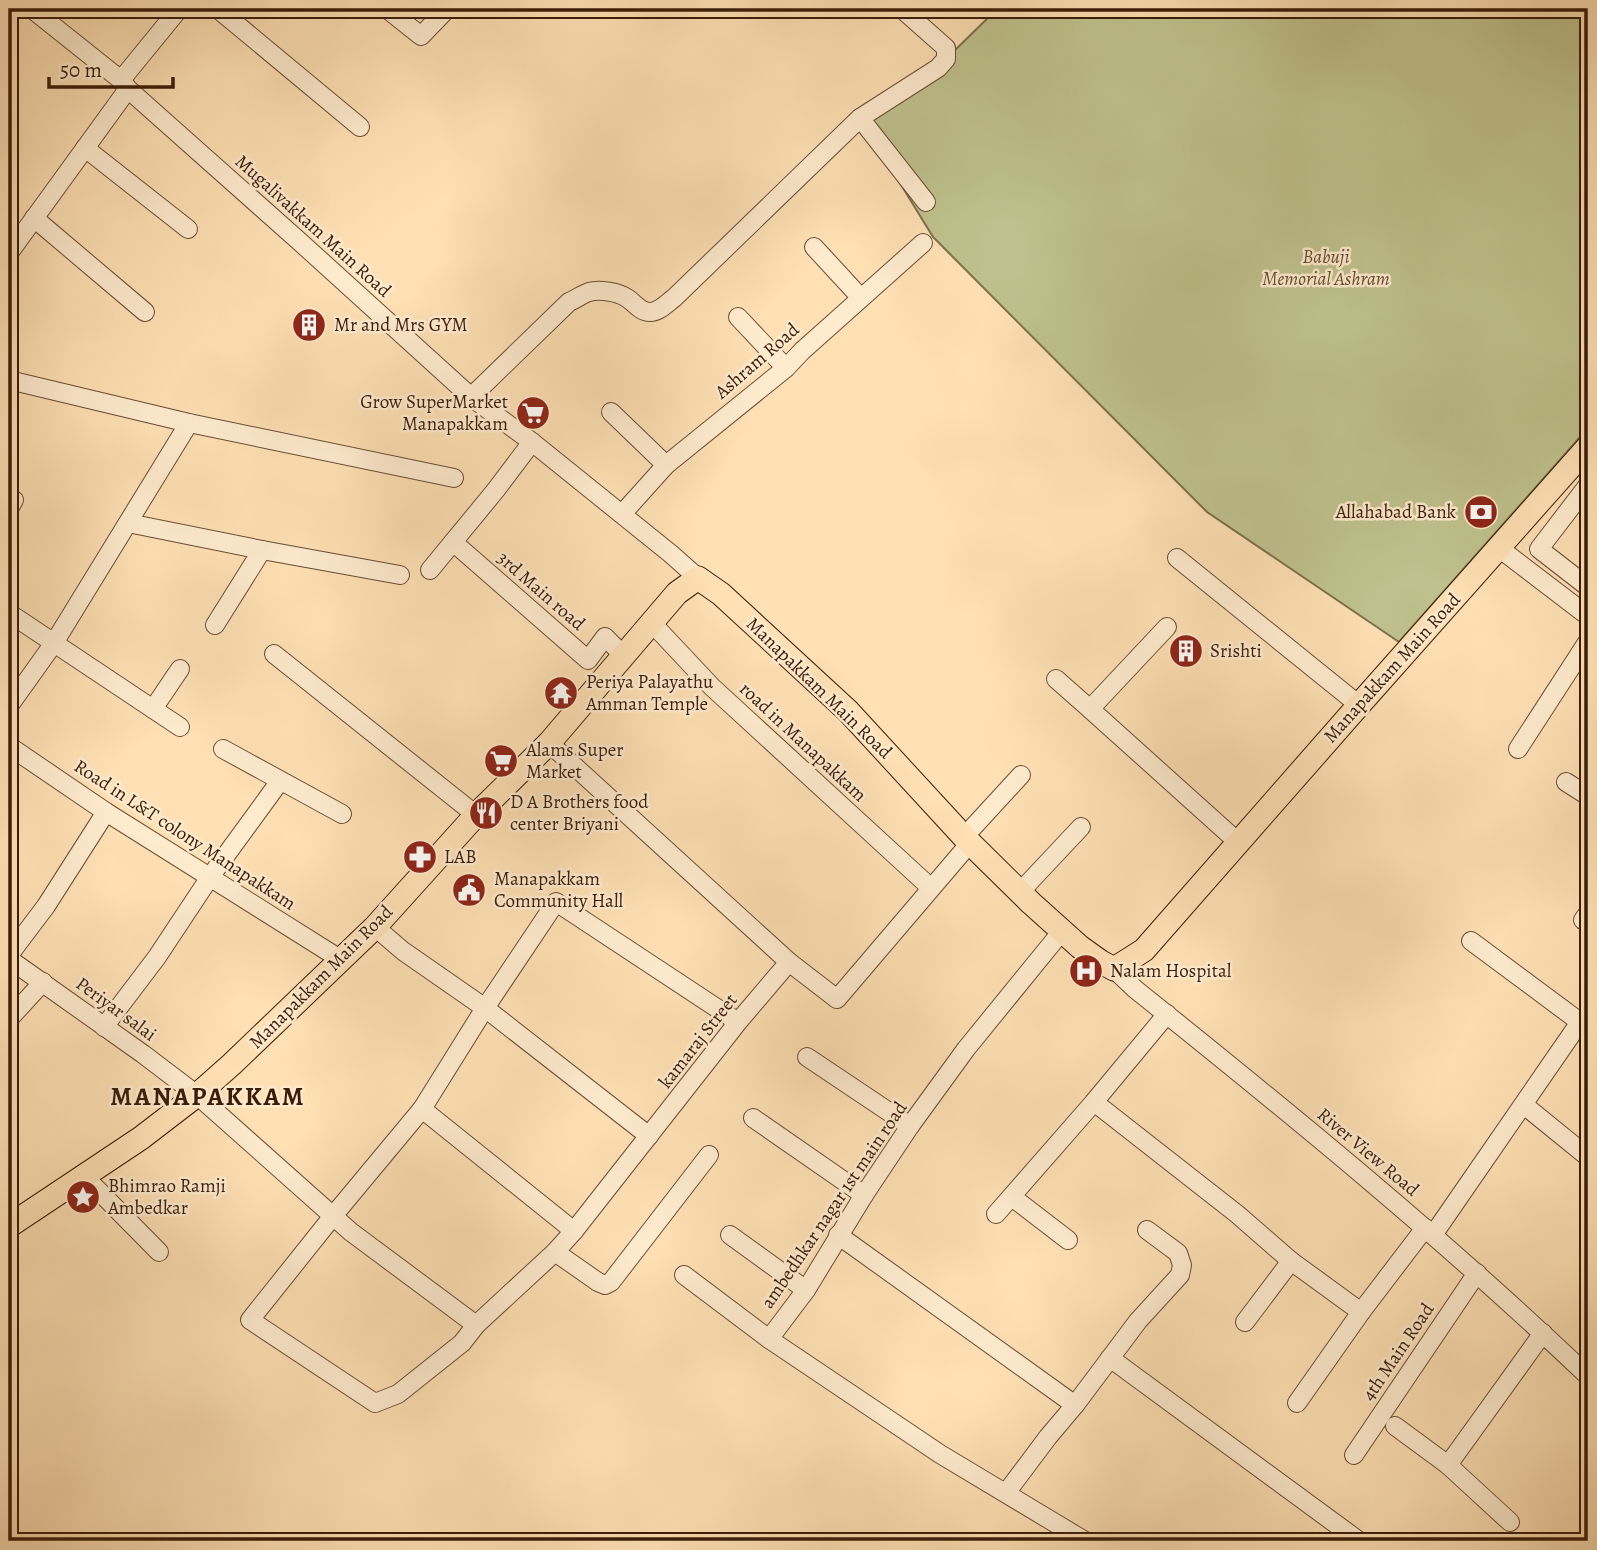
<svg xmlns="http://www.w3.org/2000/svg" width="1597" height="1550" font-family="Alegreya,serif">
  <rect width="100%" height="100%" fill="#fee0b4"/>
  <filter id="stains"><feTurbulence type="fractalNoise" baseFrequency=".00286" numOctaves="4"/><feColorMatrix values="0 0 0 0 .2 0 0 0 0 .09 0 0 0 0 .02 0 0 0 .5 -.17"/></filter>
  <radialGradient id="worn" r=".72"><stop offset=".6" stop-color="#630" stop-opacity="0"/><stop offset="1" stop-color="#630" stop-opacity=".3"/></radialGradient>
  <polygon fill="#bfc28e" stroke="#7c6f4c" stroke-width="2" points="997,9 1588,9 1588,236 1581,244 1588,250 1588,428 1399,642 1207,512 933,237 860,118 946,59"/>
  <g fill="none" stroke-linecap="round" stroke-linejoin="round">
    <g stroke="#6b4d34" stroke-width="20">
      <g id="minor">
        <polyline points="32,9 121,80 128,89 299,241 471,397 532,442 671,554 698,578"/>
        <polyline points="218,9 360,127"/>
        <polyline points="387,9 421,36 447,9"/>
        <polyline points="121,80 179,9"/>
        <polyline points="860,118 926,202"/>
        <polyline points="85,148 188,229"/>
        <polyline points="34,218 145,312"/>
        <polyline points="814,247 861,298"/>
        <polyline points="9,253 128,89"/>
        <polyline points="738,317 786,368"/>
        <polyline points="9,380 189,423 454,478"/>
        <path d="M471 397 569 302C576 299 583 294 589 292 600 289 618 292 627 298 635 303 640 312 650 312 659 312 667 303 674 298L860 118 938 68 946 59V48L902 9"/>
        <polyline points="611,412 666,465"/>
        <polyline points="1588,485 1539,549 1588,587"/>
        <polyline points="9,509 14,500"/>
        <polyline points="622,514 666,465 786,368 802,351 923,243"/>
        <polyline points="128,523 262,550 400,575"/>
        <polyline points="453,542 588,660 605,637 623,655"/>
        <polyline points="1499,548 1588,616"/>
        <polyline points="1177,558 1359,705"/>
        <polyline points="430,570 495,491 532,442"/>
        <polyline points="9,613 180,727"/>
        <polyline points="651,622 712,687 931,888"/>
        <polyline points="215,625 262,550"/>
        <polyline points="1167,627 1090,709 1239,843"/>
        <polyline points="274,654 476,815"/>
        <polyline points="1056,679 1090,709"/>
        <polyline points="9,706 54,643 189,423"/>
        <polyline points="153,709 180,669"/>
        <polyline points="549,743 789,962"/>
        <polyline points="9,746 106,812 340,959"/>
        <polyline points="223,749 342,814"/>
        <polyline points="1518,749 1588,641"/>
        <polyline points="1566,782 1588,796"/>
        <polyline points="964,837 1021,775"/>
        <polyline points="1020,892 1081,827"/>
        <polyline points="1583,920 1588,913"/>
        <polyline points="375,927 403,951 485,1008 649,1136"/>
        <polyline points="1062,931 966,1049 910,1126 864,1195 806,1290 769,1339 940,1454 1085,1541"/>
        <polyline points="9,955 46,906 106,812"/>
        <polyline points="9,959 143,1054 197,1095 351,1232 476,1325"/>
        <path d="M1114 969 1135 989C1290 1113 1444 1239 1588 1376"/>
        <polyline points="9,1019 43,982"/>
        <polyline points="738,1022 556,902 485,1008 422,1109 333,1216 250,1320 375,1403 398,1394 462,1343 476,1325 555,1252 574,1231 738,1022 789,962 837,999 970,843"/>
        <polyline points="104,1027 157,957 210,877 280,781"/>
        <polyline points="807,1057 910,1126"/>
        <polyline points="1094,1102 1237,1214 1291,1261 1361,1312"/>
        <polyline points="1524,1105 1588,1157"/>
        <polyline points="422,1109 574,1231"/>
        <polyline points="753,1118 864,1195"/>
        <polyline points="84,1176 159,1252"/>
        <polyline points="1012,1197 1068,1240"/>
        <polyline points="996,1214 1094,1102 1167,1014"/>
        <polyline points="730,1235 806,1290"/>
        <polyline points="838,1235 1075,1405 1138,1321 1180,1275 1182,1265 1178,1253 1147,1230"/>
        <polyline points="1433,1235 1580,1022 1471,941"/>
        <polyline points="555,1252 598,1282 605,1285 611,1282 709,1155"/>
        <polyline points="684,1275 769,1339"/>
        <polyline points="1245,1322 1291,1261"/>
        <polyline points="1110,1358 1359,1541"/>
        <polyline points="1297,1403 1361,1312 1425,1228"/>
        <polyline points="1395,1426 1448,1465 1510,1522"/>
        <polyline points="1354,1455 1477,1273"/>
        <polyline points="1448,1465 1543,1333"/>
        <polyline points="1006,1493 1048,1437 1075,1405"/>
      </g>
    </g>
    <g stroke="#3a1c09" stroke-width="25">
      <polyline id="major" points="9,1226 141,1138 197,1095 232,1064 375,927 476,815 549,743 677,593 698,578 721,594 848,711 964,837 1031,903 1080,947 1101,962 1114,969 1144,950 1359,705 1588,447"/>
    </g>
    <use href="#minor" stroke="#feebce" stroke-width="18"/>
    <use href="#major" stroke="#fee0b4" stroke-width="23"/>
  </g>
  <defs>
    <g id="building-disc" transform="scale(1.75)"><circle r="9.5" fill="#8f2418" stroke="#feebce"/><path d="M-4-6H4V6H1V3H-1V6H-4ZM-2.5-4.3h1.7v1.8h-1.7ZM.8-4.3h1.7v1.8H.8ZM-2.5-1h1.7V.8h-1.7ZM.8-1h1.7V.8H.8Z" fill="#fff"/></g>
    <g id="supermarket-disc" transform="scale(1.75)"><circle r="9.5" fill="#8f2418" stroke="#feebce"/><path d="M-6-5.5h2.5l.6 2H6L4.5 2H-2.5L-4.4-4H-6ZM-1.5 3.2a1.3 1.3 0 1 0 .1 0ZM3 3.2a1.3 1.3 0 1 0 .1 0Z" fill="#fff"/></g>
    <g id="bank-disc" transform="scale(1.75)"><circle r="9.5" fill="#8f2418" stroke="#feebce"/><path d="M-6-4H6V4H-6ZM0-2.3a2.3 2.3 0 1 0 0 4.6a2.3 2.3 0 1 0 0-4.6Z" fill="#fff"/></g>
    <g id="temple-disc" transform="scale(1.75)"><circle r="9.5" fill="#8f2418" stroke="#feebce"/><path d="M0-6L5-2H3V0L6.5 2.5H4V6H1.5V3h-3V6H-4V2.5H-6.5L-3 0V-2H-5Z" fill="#fff"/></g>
    <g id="restaurant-disc" transform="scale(1.75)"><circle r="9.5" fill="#8f2418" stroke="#feebce"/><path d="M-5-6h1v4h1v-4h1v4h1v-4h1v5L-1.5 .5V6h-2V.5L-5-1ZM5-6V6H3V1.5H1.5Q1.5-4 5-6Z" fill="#fff"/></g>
    <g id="pharmacy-disc" transform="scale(1.75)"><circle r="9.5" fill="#8f2418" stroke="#feebce"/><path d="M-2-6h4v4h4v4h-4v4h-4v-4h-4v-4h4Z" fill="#fff"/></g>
    <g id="civic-disc" transform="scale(1.75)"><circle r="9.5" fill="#8f2418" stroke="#feebce"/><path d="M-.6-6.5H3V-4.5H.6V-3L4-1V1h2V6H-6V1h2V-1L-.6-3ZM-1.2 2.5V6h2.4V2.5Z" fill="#fff"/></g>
    <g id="hospital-disc" transform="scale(1.75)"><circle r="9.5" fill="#8f2418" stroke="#feebce"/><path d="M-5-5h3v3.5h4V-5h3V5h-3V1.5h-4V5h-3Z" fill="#fff"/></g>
    <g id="sight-disc" transform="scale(1.75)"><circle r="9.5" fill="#8f2418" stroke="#feebce"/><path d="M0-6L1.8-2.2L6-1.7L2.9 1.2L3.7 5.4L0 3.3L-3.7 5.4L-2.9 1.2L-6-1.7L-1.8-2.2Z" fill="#fff"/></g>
  </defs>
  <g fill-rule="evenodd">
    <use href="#building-disc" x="309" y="325"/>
    <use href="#supermarket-disc" x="533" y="413"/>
    <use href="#bank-disc" x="1481" y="512"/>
    <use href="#building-disc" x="1186" y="651"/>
    <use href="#temple-disc" x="561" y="693"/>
    <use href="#supermarket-disc" x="501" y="761"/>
    <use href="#restaurant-disc" x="486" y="813"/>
    <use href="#pharmacy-disc" x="420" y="857"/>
    <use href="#civic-disc" x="469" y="890"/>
    <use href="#hospital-disc" x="1086" y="971"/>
    <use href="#sight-disc" x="83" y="1197"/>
  </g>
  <g text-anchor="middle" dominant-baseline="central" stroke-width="5" stroke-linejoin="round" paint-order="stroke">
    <g font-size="19" fill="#3a1c09" stroke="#feebce">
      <text transform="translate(313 226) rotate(42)">Mugalivakkam Main Road</text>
      <text transform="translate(757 361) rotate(-41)">Ashram Road</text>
      <text transform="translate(541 591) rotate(41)">3rd Main road</text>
      <text transform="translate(1392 668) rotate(-48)">Manapakkam Main Road</text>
      <text transform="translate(819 688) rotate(44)">Manapakkam Main Road</text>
      <text transform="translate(803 742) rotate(43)">road in Manapakkam</text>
      <text transform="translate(185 835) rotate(33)">Road in L&amp;T colony Manapakkam</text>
      <text transform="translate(321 977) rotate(-45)">Manapakkam Main Road</text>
      <text transform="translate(116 1009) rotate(36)">Periyar salai</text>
      <text transform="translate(698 1041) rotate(-52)">kamaraj Street</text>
      <text transform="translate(1368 1152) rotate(40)">River View Road</text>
      <text transform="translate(834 1205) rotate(-56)">ambedhkar nagar 1st main road</text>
      <text transform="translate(1398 1352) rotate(-56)">4th Main Road</text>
    </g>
    <g font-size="19" font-style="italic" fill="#624e31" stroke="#feebce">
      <text x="1326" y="257">Babuji<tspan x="1326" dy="22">Memorial Ashram</tspan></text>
    </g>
    <g font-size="19" fill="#3a1c09" stroke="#feebce" text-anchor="start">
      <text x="334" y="325">Mr and Mrs GYM</text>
      <text x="508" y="402" text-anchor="end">Grow SuperMarket<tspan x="508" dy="22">Manapakkam</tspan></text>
      <text x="1456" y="512" text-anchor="end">Allahabad Bank</text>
      <text x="1210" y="651">Srishti</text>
      <text x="586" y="682">Periya Palayathu<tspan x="586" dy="22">Amman Temple</tspan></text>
      <text x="526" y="750">Alams Super<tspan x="526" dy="22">Market</tspan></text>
      <text x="510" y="802">D A Brothers food<tspan x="510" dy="22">center Briyani</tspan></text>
      <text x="444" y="857">LAB</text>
      <text x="494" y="879">Manapakkam<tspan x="494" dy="22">Community Hall</tspan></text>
      <text x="1110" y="971">Nalam Hospital</text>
      <text x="108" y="1186">Bhimrao Ramji<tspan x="108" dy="22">Ambedkar</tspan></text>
    </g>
    <g font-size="26" font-weight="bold" letter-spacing="2" fill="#3a1c09" stroke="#feebce">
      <text x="208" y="1096">MANAPAKKAM</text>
    </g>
  </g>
  <rect width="1597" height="1550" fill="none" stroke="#fee0b4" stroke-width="35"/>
  <rect x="10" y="10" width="1576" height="1529" fill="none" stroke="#3a1c09" stroke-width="3.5"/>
  <rect x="18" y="18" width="1562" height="1515" fill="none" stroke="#3a1c09" stroke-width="2"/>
  <path d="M49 77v10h124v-10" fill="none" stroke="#3a1c09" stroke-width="3.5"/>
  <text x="60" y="77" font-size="21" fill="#3a1c09" stroke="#feebce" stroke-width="5" paint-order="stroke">50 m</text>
  <rect width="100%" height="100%" filter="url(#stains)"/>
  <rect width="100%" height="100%" fill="url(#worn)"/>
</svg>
